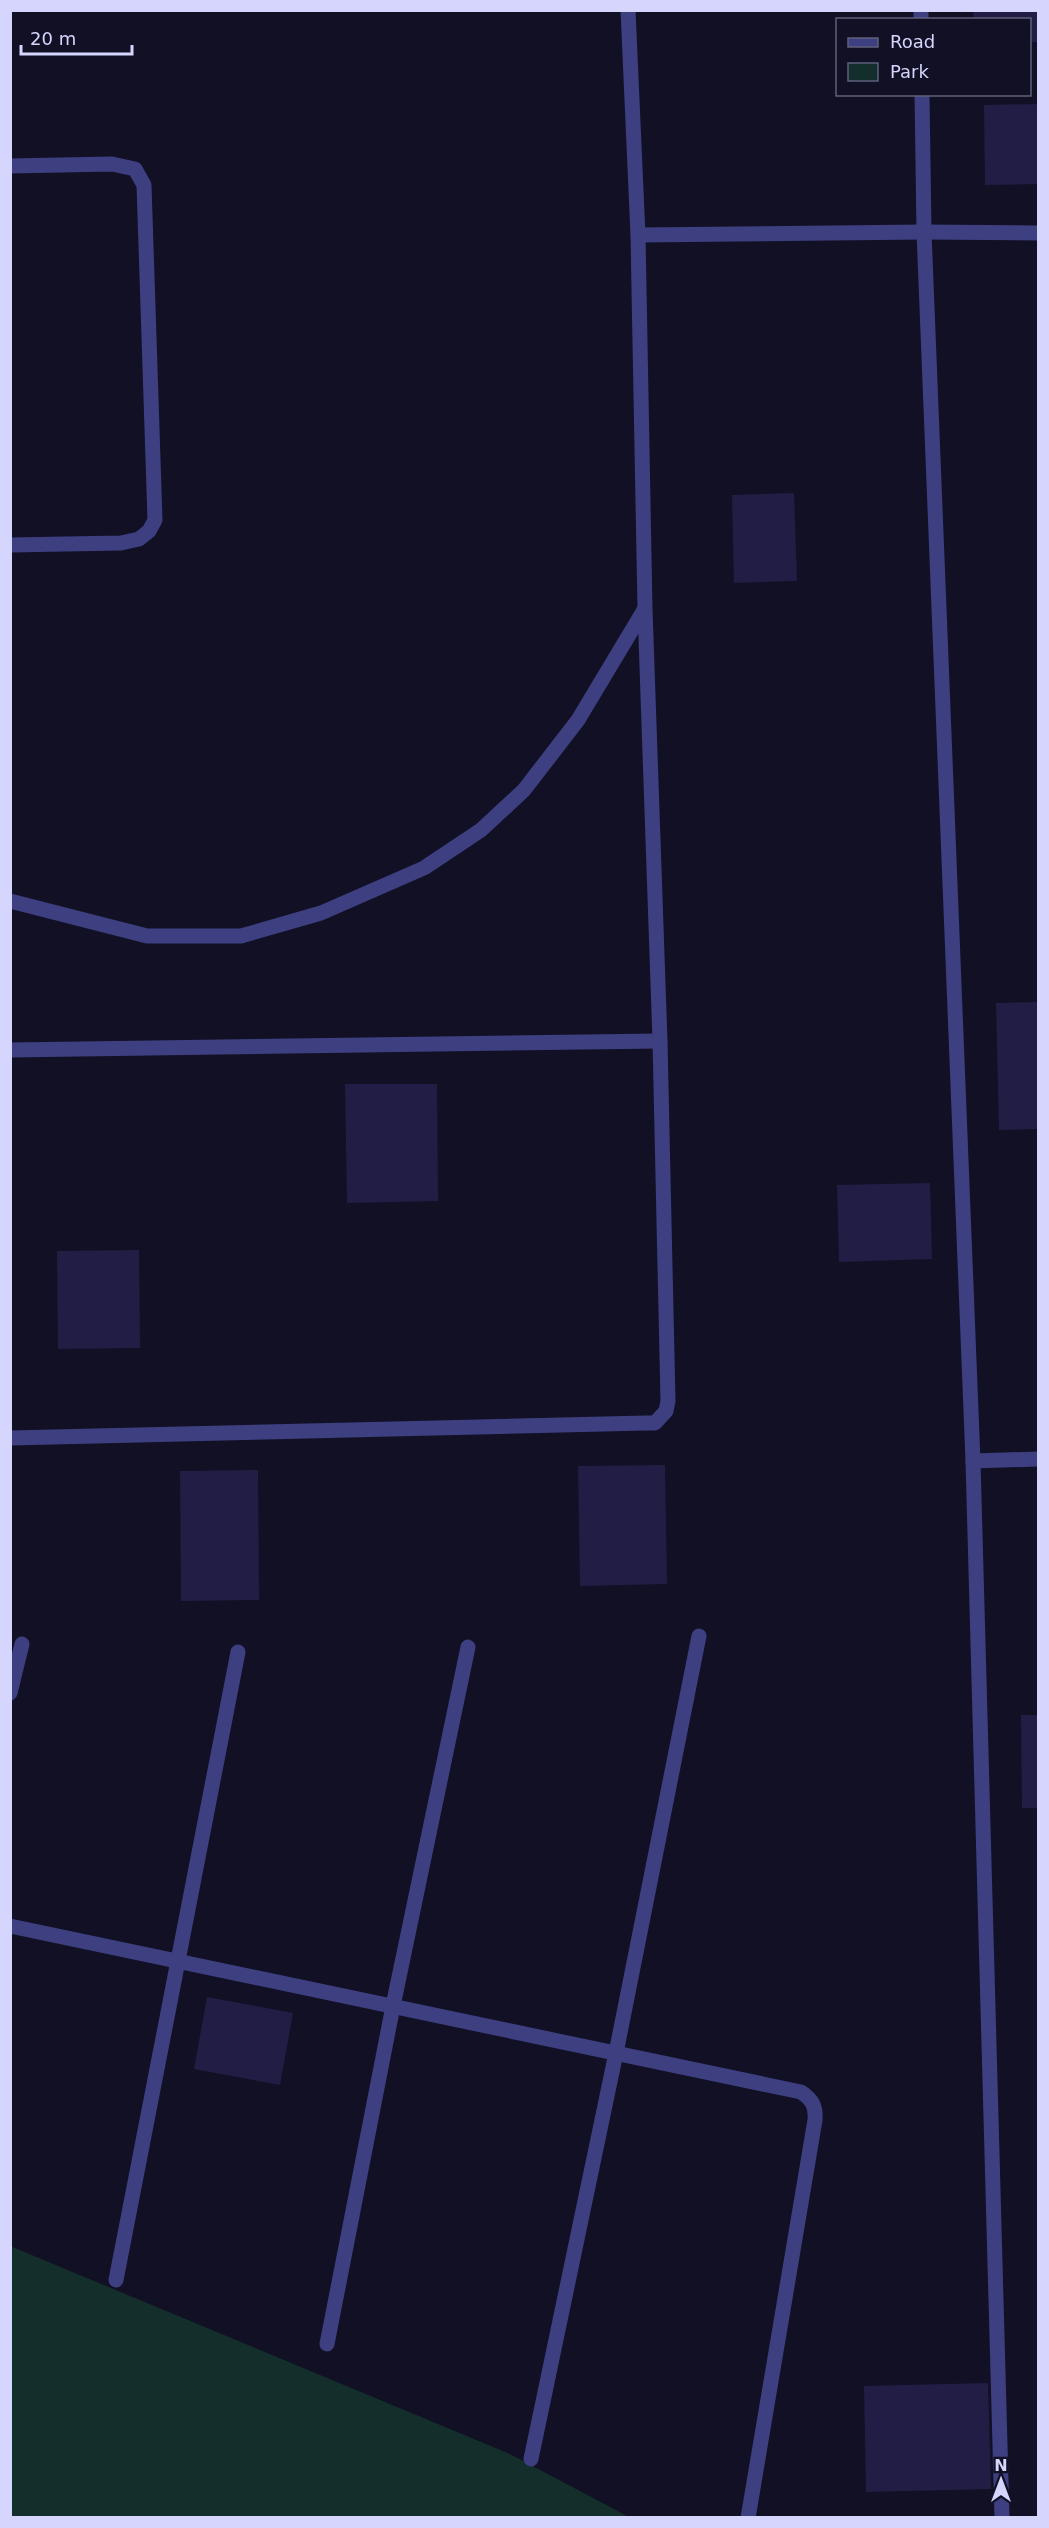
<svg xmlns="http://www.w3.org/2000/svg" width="1049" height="2528" font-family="'DejaVu Sans',sans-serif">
  <rect width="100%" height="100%" fill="#121024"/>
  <polygon fill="#132e2b" points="10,2246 510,2454 629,2517 11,2517"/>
  <g fill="#221d44">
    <polygon points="973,10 1038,10 1038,42 1030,42 1030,20 974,20"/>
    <polygon points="1038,104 1038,184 985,185 984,105"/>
    <polygon points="794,493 797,581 734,583 732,495"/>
    <polygon points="1038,1002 1038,1129 999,1130 996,1003"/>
    <polygon points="345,1084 437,1084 438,1201 347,1203"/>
    <polygon points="930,1183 932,1259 839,1262 837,1185"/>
    <polygon points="139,1250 140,1348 58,1349 57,1251"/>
    <polygon points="665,1465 667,1584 580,1586 578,1466"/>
    <polygon points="258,1470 259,1600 181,1601 180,1471"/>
    <polygon points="1021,1715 1038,1715 1038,1808 1022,1808"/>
    <polygon points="207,1997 293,2013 280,2085 194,2069"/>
    <polygon points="988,2383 991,2489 866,2492 864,2386"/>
  </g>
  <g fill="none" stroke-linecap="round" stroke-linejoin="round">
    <g stroke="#3d3f81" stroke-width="15">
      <polyline points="921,10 921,20"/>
      <polyline points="922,94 924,232 973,1461 1002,2518"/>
      <polyline points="10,166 112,164 135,169 144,185 155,520 149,531 139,539 121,543 10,545"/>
      <polyline points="638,235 924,232 1038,233"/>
      <polyline points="10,901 147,936 241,936 321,913 424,868 481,830 524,790 578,720 644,610"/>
      <polyline points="10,1050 660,1041"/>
      <polyline points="10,1438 646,1423 655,1423 666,1411 668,1401 660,1041 645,609 638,235 628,10"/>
      <polyline points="973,1461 1038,1459"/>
      <polyline points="10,1693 22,1644"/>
      <path d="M10 1926 801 2092C813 2100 816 2107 815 2120L748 2518"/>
      <polyline points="116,2280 238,1652"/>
      <polyline points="327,2344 393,2006 468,1647"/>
      <polyline points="531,2459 616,2053 699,1636"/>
    </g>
  </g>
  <rect width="1049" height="2528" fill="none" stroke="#d6d5fd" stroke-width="24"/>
  <rect x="836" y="18" width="195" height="78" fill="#121024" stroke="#605f7b" stroke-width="1.5"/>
  <rect x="848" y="38" width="30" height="9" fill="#3d3f81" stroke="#605f7b" stroke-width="1.5"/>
  <text x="890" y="48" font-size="18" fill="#d6d5fd">Road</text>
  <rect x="848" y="63" width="30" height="18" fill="#132e2b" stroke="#605f7b" stroke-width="1.5"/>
  <text x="890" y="78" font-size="18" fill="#d6d5fd">Park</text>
  <g transform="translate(1001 2480)" stroke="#121024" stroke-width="4.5" paint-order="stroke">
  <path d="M0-4.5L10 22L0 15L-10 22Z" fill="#d6d5fd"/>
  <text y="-9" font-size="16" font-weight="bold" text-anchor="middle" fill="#d6d5fd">N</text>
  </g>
  <path d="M21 45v9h111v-9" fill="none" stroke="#d6d5fd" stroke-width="3"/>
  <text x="30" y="45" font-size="18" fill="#d6d5fd" stroke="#121024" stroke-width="4.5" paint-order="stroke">20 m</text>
</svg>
